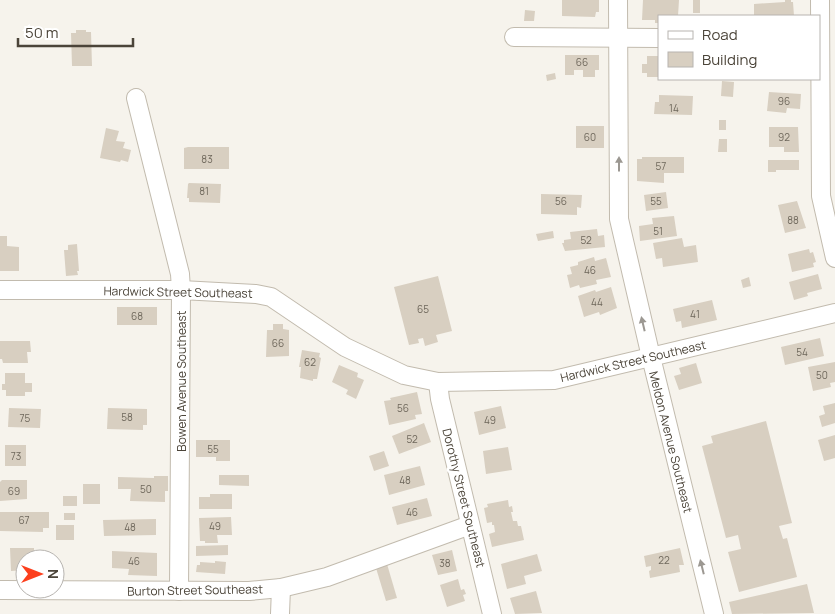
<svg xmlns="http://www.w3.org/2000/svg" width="835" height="614" font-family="Manrope,sans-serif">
  <rect width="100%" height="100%" fill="#f6f3ec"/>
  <g fill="#d8cfc1">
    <polygon points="562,0 599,0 599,12 596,12 595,17 562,16"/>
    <polygon points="643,0 679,0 678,16 659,16 659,23 655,23 655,20 642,20"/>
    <rect x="693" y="0" width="7" height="13"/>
    <polygon points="785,0 791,0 791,2 793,2 794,16 754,16 754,4 785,2"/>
    <polygon points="525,10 535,11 534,21 524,21"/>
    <polygon points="76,30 86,30 86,32 91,32 92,66 72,66 71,33 76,33"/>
    <polygon points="565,55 599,55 599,70 595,70 595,77 583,77 583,70 574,70 574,75 565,75"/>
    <polygon points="647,56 659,56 659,77 647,77 647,73 642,73 642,64 647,64"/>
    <polygon points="555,73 556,79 547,81 546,75"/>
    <polygon points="722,81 734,82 733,97 721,96"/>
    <polygon points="769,92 801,94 800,109 787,108 786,113 767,111"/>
    <polygon points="659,95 693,96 692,115 654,114 655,102 659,102"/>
    <rect x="719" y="120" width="7" height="10"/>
    <rect x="576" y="126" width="28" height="22"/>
    <polygon points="769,127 798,127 799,152 784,152 784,147 769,147"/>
    <polygon points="106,128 119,131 116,141 125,142 123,148 131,150 128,162 121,160 120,162 100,158"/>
    <polygon points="719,139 727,139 727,152 718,152"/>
    <polygon points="188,147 229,147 229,169 184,169 184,148"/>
    <polygon points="642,157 684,157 684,173 664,173 664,183 637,181 637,159 642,159"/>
    <polygon points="768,160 799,160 799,170 776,170 776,172 768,172"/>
    <polygon points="189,183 221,184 220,203 189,202 189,198 187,198 188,184"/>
    <polygon points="666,192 668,208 646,211 644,195"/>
    <polygon points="541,194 582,195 581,208 577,207 577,215 541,214"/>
    <polygon points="797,201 806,228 785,233 778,205"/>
    <polygon points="674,216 677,236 640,241 639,226 653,224 652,218"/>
    <polygon points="597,229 598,236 604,235 605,247 565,251 562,243 564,243 564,240 571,239 570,232"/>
    <polygon points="553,231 554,238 538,241 536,234"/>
    <polygon points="0,236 7,236 7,246 19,247 19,271 0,271"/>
    <polygon points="682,238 684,247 696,245 698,262 663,267 662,258 656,259 653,243"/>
    <polygon points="77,244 79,271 77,271 78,275 66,276 64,250 68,250 68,245"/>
    <polygon points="809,249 810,253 813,252 816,262 813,263 814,267 792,272 788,254"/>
    <polygon points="594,257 595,261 606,258 611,277 596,280 597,284 580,288 579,285 570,288 567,275 572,274 570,267 578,265 578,262"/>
    <polygon points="818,274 822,289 807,293 808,296 794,300 789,282"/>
    <polygon points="438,276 452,331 436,335 438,342 425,346 423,338 418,339 419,343 409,345 394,287"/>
    <polygon points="749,277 751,286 743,288 741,280"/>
    <polygon points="611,287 617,308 600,315 599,312 584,317 578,296 595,290 596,292"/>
    <polygon points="712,300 717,320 682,328 681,321 676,322 673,309"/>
    <rect x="117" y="307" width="40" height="18"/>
    <polygon points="273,324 283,324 283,329 289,330 289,356 266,357 267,330 273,330"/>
    <polygon points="820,338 824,356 785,365 781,347"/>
    <polygon points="0,341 30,341 31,352 27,352 28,363 3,363 2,359 0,359"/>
    <polygon points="302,350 320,353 319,357 321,358 317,379 313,379 313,381 300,378 301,367 299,367"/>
    <polygon points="835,362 835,382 830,383 831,387 813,391 808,367"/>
    <polygon points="696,363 702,383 679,390 674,376 681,374 679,368"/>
    <polygon points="339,365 358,373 357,377 364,380 356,399 346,394 348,390 332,382"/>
    <polygon points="5,373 25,373 25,383 32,383 32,392 25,392 25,396 6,396 6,390 2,390 2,384 5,384"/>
    <polygon points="417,392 422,414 415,415 416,419 389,425 384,401 391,400 390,398"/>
    <polygon points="835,403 835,423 822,427 819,416 825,414 823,406"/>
    <polygon points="501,406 506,428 479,435 474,412"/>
    <polygon points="9,408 41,409 40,428 8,427"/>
    <polygon points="108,408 147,409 147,425 143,425 143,430 107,429"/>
    <polygon points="766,421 792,523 779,526 783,539 787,538 797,577 739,592 728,552 741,549 738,535 726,538 702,446 713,443 711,436"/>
    <polygon points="424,423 431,442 399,454 392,436"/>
    <polygon points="835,435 835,458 824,461 818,440"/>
    <polygon points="196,440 230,440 230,461 216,461 216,457 196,457"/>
    <rect x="5" y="445" width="21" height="21"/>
    <polygon points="508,447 512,470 486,474 483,451"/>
    <polygon points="384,451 389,466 374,471 369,456"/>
    <polygon points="420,466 425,485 389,495 384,475"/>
    <polygon points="219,475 249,475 249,486 219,485"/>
    <polygon points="154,476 168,476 168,491 165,491 165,502 130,501 131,489 118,489 118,477 154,478"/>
    <polygon points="2,480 27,480 27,499 0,501 0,482"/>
    <rect x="83" y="484" width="17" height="20"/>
    <polygon points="210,494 232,494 232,509 199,509 199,497 210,497"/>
    <rect x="63" y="496" width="14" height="10"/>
    <polygon points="427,498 432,516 397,525 392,507"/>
    <polygon points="508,500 509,507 512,506 513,512 511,512 513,521 517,521 518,526 521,526 524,540 492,547 489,534 495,532 494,525 492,525 492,522 487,523 484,508 488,507 487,504"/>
    <polygon points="0,512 49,512 49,528 43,528 43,532 0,531"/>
    <rect x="64" y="513" width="11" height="7"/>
    <polygon points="231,517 232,535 217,535 218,543 205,543 205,541 200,541 199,518"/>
    <polygon points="156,519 156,535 104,536 103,520"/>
    <rect x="56" y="525" width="18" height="15"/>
    <polygon points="228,545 228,555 196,556 196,546"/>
    <polygon points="10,548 34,548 34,559 25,559 25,570 11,571"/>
    <polygon points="680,548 684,565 679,565 680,572 650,578 649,571 651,570 651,566 646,567 644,556"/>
    <polygon points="452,550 457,571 438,575 432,555"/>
    <polygon points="112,551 157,553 157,576 128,575 129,569 112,568"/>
    <polygon points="537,554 542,571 524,576 526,584 507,589 501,564"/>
    <polygon points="215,561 226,562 225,574 196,572 197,565 200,565 200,562 215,563"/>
    <polygon points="387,564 397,598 386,601 376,568"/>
    <polygon points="458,579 461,590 464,589 466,594 463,595 465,601 447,607 440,585"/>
    <polygon points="807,584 814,613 732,614 729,602"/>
    <polygon points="536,591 542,613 515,614 510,598"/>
  </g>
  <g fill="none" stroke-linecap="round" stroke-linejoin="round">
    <g stroke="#c2bbae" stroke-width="20">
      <g id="minor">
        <polyline points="618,0 619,219 651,357 714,614"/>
        <polyline points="820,0 821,196 835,258"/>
        <polyline points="514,37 659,38"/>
        <polyline points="136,98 180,274 181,290 179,591"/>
        <polyline points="0,290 181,290 256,294 271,297 345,347 404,375 438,382 554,380 835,313"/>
        <polyline points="438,382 440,399 492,614"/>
        <polyline points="0,590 249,591 281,588 327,577 470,525"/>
        <polyline points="280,614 281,588"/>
      </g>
    </g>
    <use href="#minor" stroke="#fff" stroke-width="18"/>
  </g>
  <defs><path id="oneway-solid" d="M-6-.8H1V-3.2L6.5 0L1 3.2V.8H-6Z" transform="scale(1.25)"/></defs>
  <g fill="#9c9892">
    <use href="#oneway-solid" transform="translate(619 164) rotate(-90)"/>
    <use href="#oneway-solid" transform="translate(643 324) rotate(-103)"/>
    <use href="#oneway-solid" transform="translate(702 567) rotate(-104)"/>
  </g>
  <g text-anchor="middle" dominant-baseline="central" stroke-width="5" stroke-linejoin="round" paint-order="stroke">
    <g font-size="10" fill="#6e675b">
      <text x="582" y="62">66</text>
      <text x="784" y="101">96</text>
      <text x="674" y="108">14</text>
      <text x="590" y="137">60</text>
      <text x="784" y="137">92</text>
      <text x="207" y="159">83</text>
      <text x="661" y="166">57</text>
      <text x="204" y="191">81</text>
      <text x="561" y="201">56</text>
      <text x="656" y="201">55</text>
      <text x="793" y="220">88</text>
      <text x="658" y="231">51</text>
      <text x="586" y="240">52</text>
      <text x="590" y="270">46</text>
      <text x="597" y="302">44</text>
      <text x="423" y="309">65</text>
      <text x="695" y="314">41</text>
      <text x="137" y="316">68</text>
      <text x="278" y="343">66</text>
      <text x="802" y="352">54</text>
      <text x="310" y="362">62</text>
      <text x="822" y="375">50</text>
      <text x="403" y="408">56</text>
      <text x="127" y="417">58</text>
      <text x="25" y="418">75</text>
      <text x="490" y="420">49</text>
      <text x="412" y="439">52</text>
      <text x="213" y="449">55</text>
      <text x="16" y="456">73</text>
      <text x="405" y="480">48</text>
      <text x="146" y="489">50</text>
      <text x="14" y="491">69</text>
      <text x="412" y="512">46</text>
      <text x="24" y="520">67</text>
      <text x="215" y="526">49</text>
      <text x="130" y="527">48</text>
      <text x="664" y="560">22</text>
      <text x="134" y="561">46</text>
      <text x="445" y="563">38</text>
    </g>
    <g font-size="12" fill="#4b4439" stroke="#fff">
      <text transform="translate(178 292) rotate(1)">Hardwick Street Southeast</text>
      <text transform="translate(633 361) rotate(-13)">Hardwick Street Southeast</text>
      <text transform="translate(181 381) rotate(-90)">Bowen Avenue Southeast</text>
      <text transform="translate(671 442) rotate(76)">Meldon Avenue Southeast</text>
      <text transform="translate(464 498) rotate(76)">Dorothy Street Southeast</text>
      <text transform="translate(195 590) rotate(-1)">Burton Street Southeast</text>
    </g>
  </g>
  <rect x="658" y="15" width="162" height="65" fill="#ffffff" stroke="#b7b4b0"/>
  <rect x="668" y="31" width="25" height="8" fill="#ffffff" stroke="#b7b4b0"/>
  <text x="702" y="40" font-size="15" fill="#4b4439">Road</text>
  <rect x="668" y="52" width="25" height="15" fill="#d8cfc1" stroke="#b7b4b0"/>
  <text x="702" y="65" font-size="15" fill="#4b4439">Building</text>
  <g transform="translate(40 574) rotate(90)"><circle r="24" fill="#ffffff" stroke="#b7b4b0"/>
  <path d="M0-4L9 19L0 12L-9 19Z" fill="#fc3f1d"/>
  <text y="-8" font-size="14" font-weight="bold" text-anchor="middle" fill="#4b4439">N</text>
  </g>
  <path d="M18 38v8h115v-8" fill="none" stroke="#4b4439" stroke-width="2.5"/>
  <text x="25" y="38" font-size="15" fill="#4b4439" stroke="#ffffff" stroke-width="4" paint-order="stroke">50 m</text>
</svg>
